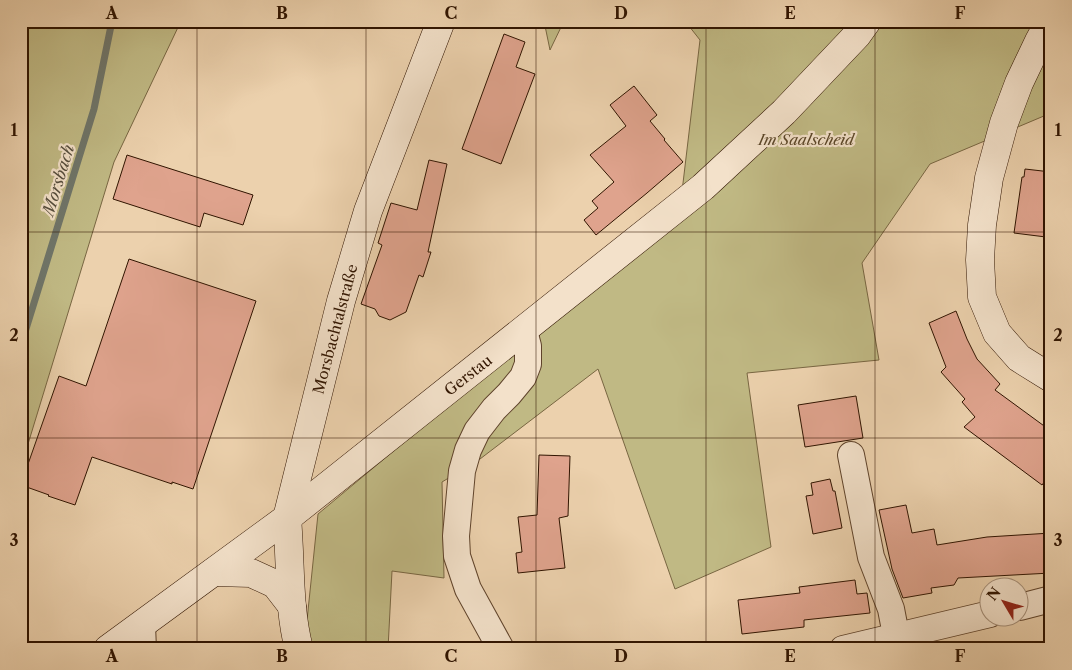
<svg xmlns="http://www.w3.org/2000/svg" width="1072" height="670" font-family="'Libre Caslon Text',serif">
  <rect width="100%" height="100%" fill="#ecd1ad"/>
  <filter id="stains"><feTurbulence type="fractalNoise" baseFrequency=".004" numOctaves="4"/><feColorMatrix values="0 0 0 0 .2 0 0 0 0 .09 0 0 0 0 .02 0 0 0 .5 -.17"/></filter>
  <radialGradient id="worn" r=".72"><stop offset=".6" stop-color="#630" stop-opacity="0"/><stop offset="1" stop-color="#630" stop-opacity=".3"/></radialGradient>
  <g fill="#c0b984" stroke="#786642">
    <polygon points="21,21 181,21 114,162 21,467"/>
    <polygon points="544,21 564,21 550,50"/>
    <polygon points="685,21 1051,21 1051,113 930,164 862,263 879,360 747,373 771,547 675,589 598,369 480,459 442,482 444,578 392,571 388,649 313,649 306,630 318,514 486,374 681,200 700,40"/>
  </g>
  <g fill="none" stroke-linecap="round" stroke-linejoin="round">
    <polyline stroke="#6f7569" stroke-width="7" points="21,345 94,109 112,21"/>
  </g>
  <g fill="#dfa38d" stroke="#301400">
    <polygon points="504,34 525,42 516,67 535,74 501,164 462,149"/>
    <polygon points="634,86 657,115 650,121 665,139 664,140 683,162 647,193 596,235 584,220 598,208 592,201 614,182 590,155 626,126 610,105"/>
    <polygon points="127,155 253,195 243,225 204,213 200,227 113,199"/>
    <polygon points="429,160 447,164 428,252 431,252 423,277 419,275 406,312 390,320 379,316 375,309 361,304 382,245 378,243 391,203 417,210"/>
    <polygon points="1025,169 1051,172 1051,204 1046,237 1014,233 1022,177 1024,177"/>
    <polygon points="129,259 256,301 193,489 172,482 172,484 92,457 75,505 48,496 49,495 21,485 21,484 59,376 86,386"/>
    <polygon points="956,311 967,339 977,359 1000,384 995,390 1051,431 1051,473 1042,485 964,427 975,417 962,402 965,399 941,372 946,367 929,323"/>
    <polygon points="856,396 863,438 805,447 798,405"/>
    <polygon points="539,455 570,456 568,516 559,518 565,568 518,573 516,553 522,552 518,517 537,515"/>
    <polygon points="830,479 833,491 835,491 842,528 813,534 806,496 813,495 811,483"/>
    <polygon points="906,505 912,533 934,529 937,545 987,537 1051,533 1051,573 958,578 954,585 931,588 932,593 903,598 892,569 879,510"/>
    <polygon points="855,580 857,594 867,593 870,613 804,620 804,627 742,634 738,600 800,593 799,587"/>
  </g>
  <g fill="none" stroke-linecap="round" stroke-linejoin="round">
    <g stroke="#5f432b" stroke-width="28">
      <g id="minor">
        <polyline points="851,455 871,557 891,609 896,635"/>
        <polyline points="1020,607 1051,599"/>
        <polyline points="142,625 143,649"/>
        <polyline points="501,649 468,589 457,556 456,536 462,471 468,450 477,431 494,409 509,394 523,377 528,364 528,346 524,331"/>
        <polyline points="843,649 990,614"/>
      </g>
    </g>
    <g stroke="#301400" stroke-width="29">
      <g id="secondary">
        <polyline points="1050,21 1039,41 1019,83 1004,123 989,178 982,225 980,260 982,297 997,333 1019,358 1051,378"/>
        <polyline points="214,572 251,573 275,584 292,606"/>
        <polyline points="108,649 287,518 703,187 784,112 857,35 867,21"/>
        <path d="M299 649C288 607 291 562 287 518L341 301 368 211 441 21"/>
      </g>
    </g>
    <use href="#minor" stroke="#f3e1ca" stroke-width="26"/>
    <use href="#secondary" stroke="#f3e1ca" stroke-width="28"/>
  </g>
  <path fill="none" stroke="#301400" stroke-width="1" stroke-opacity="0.55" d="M197 21V649M366 21V649M536 21V649M706 21V649M875 21V649M21 232H1051M21 438H1051"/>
  <g text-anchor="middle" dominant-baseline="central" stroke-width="4.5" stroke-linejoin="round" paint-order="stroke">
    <g font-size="15" font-style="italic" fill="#5b4628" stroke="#f3e1ca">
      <text x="806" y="139">Im Saalscheid</text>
    </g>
    <g font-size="15" fill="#301400" stroke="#f3e1ca">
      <text transform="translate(335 329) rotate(-75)">Morsbachtalstraße</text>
      <text transform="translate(468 375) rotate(-38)">Gerstau</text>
    </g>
    <g font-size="16" font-style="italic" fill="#554d3d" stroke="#f3e1ca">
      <text transform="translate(58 180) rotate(-73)">Morsbach</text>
    </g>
  </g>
  <rect width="1072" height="670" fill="none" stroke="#ecd1ad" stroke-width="55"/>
  <g transform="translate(1004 602) rotate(308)"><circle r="24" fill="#f3e1ca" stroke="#a58f79"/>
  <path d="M0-4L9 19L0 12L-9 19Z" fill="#8f2418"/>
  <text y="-8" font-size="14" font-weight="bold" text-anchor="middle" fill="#301400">N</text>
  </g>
  <rect x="28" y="28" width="1016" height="614" fill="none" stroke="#301400" stroke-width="2"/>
  <g font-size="16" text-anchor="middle" font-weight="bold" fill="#301400">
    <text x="112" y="19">A</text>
    <text x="282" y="19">B</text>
    <text x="451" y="19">C</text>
    <text x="621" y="19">D</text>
    <text x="790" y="19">E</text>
    <text x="960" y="19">F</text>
    <text x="14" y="136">1</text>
    <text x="1058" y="136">1</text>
    <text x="14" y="341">2</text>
    <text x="1058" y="341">2</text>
    <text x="14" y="546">3</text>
    <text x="1058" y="546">3</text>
    <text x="112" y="662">A</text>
    <text x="282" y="662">B</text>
    <text x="451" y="662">C</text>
    <text x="621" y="662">D</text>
    <text x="790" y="662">E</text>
    <text x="960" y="662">F</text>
  </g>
  <rect width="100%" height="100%" filter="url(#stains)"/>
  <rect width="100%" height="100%" fill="url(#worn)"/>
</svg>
